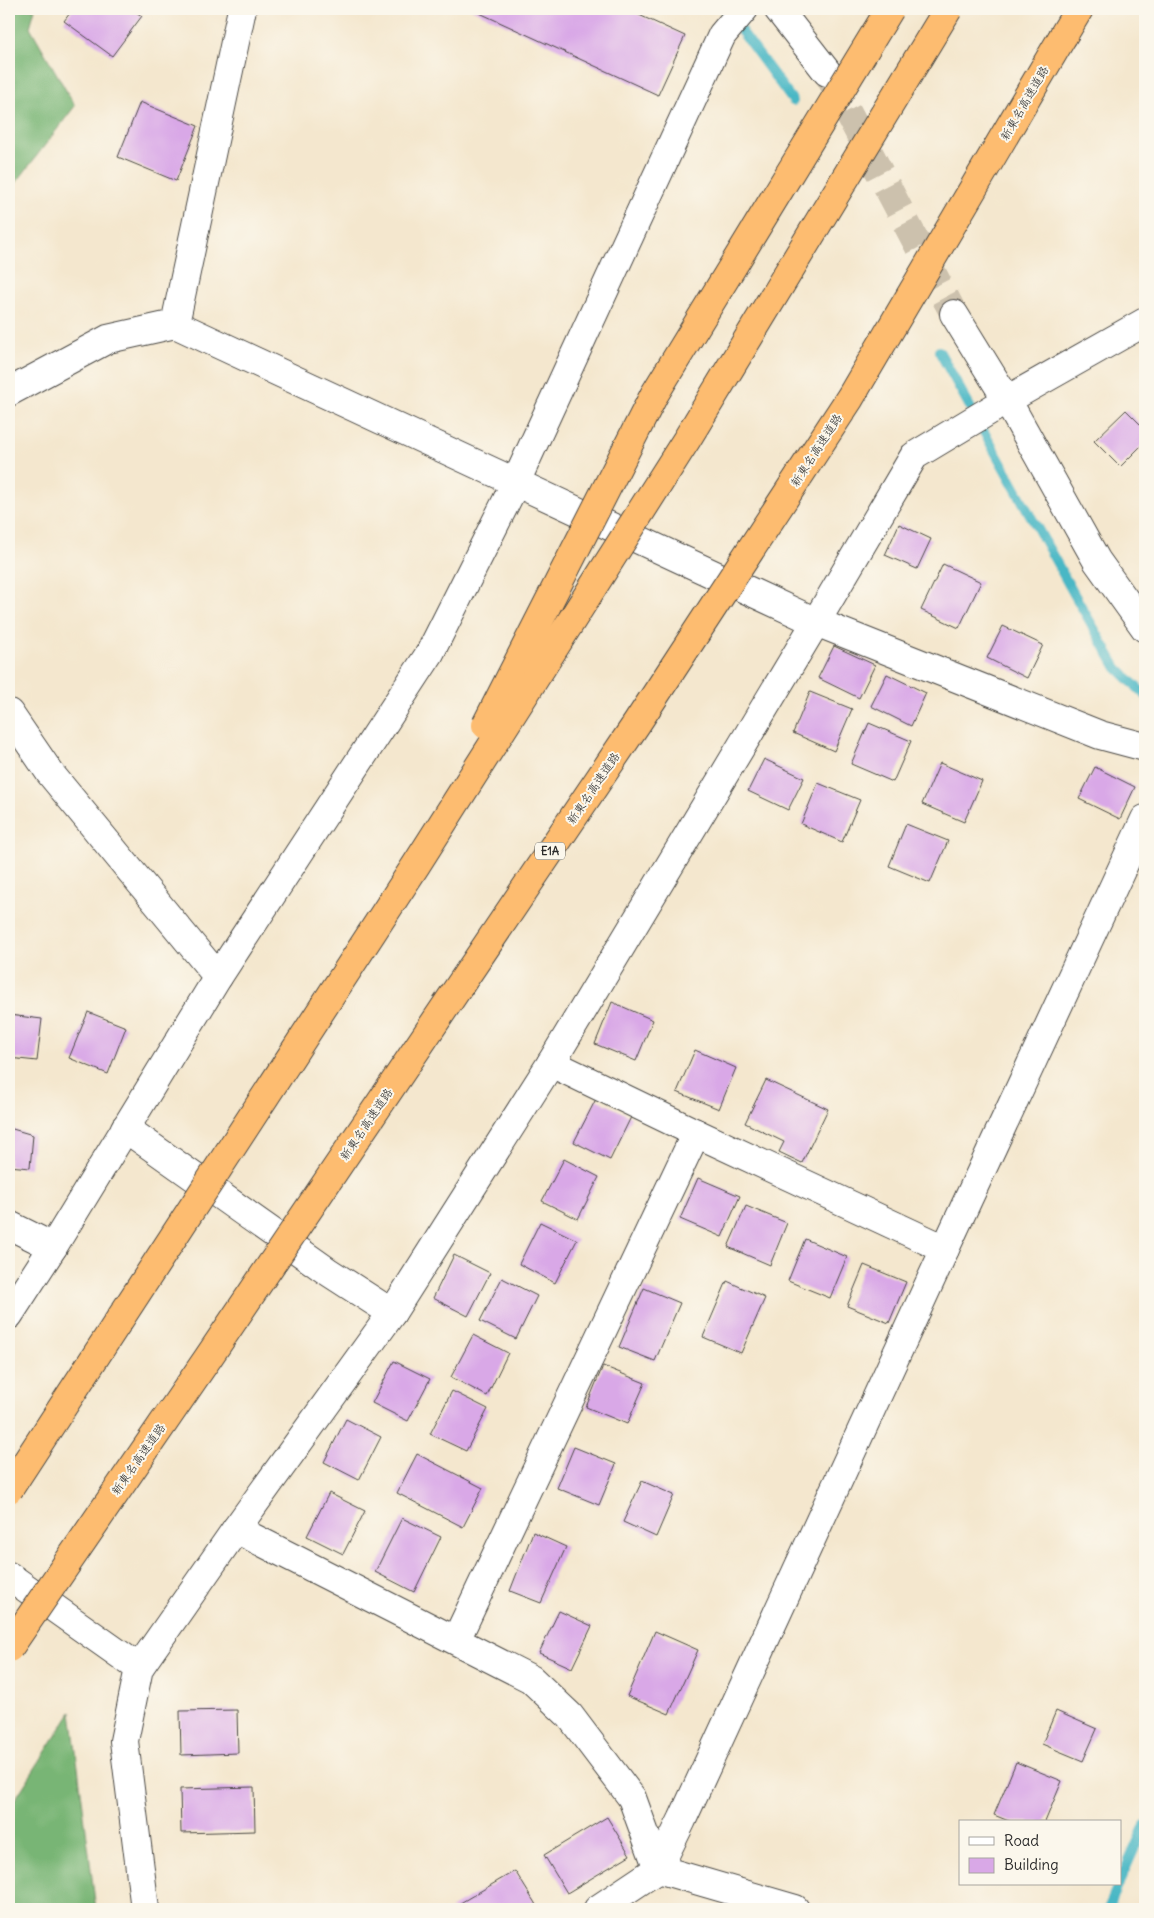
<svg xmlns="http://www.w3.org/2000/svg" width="1154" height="1918" font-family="Delius,'Klee One',sans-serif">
  <rect width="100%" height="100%" fill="#fbf7ec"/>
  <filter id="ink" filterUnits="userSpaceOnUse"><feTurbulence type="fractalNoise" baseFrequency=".02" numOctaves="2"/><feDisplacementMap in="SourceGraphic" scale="10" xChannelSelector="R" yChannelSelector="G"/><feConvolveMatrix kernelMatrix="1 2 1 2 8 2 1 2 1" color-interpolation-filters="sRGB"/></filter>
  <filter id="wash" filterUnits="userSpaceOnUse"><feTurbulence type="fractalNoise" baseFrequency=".0096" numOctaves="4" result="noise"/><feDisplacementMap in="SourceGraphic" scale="20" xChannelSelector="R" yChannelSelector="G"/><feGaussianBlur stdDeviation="1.12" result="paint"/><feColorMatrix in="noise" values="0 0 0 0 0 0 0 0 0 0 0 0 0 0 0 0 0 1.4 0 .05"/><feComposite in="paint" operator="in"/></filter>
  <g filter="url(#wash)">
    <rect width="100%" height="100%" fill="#f4e7ce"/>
    <g fill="#78b574" stroke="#527050">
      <polygon points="9,9 35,9 30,27 75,106 9,192"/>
      <polygon points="71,1712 96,1909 9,1909 9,1809"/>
    </g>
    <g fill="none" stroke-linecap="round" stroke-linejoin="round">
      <g stroke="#4ab7c5" stroke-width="10">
        <polyline points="725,9 793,101"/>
        <polyline points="939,351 1074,594 1117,668 1145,695"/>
        <polyline points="1120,1881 1145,1825"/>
        <polyline points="1108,1909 1119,1884"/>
      </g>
    </g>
    <g id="blocks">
      <g fill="#d9a8e7">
        <polygon points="73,9 131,9 142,16 112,56 64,21"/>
        <polygon points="471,9 626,9 685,36 658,95"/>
        <polygon points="140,102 198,126 176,181 118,157"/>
        <polygon points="1126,410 1145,429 1145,442 1120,467 1094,441"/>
        <polygon points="899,524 931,539 917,569 885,555"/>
        <polygon points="943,564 981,582 959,628 921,610"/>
        <polygon points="1003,626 1043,645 1027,678 987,658"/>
        <polygon points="834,646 875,665 859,698 818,678"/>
        <polygon points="887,674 926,693 911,726 871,706"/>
        <polygon points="810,692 852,709 834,751 793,733"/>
        <polygon points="869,723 911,741 893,782 851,764"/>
        <polygon points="764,759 804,778 788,810 748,791"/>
        <polygon points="940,763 982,781 964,822 922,804"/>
        <polygon points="1095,767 1135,787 1120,819 1079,799"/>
        <polygon points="818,783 860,800 842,842 801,824"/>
        <polygon points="906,824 948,841 930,883 889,866"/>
        <polygon points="612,1002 653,1020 636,1061 595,1044"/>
        <polygon points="88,1012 126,1027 108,1074 69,1058"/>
        <polygon points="9,1015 42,1019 37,1061 9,1058"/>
        <polygon points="695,1050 736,1068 719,1109 677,1092"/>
        <polygon points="766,1080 828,1109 802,1163 779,1152 784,1142 745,1123"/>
        <polygon points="596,1099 631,1117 610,1160 574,1142"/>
        <polygon points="9,1128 33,1135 30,1168 9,1166"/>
        <polygon points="564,1159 599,1177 578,1219 542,1201"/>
        <polygon points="698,1178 740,1196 722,1237 680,1219"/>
        <polygon points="746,1206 787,1223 770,1265 728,1247"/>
        <polygon points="540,1222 577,1240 555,1283 519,1264"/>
        <polygon points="805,1239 847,1257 830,1298 788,1281"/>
        <polygon points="454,1255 490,1273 468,1316 433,1298"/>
        <polygon points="864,1265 906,1282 889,1323 847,1306"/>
        <polygon points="502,1278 537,1296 516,1339 480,1321"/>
        <polygon points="727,1281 765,1298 741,1353 703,1337"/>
        <polygon points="644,1288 680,1303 655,1361 619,1347"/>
        <polygon points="473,1335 508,1353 487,1396 451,1377"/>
        <polygon points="394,1361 430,1379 408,1421 372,1403"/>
        <polygon points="603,1366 645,1383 627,1424 586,1407"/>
        <polygon points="452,1391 488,1409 466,1451 430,1434"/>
        <polygon points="346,1419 381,1437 359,1480 324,1462"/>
        <polygon points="574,1447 616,1464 599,1505 557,1488"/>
        <polygon points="417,1454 483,1488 463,1527 397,1493"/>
        <polygon points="642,1481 674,1495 656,1537 623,1522"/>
        <polygon points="329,1493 365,1511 343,1554 307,1536"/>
        <polygon points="402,1518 441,1537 414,1592 375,1572"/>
        <polygon points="533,1532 566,1547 541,1603 510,1591"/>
        <polygon points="559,1611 592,1626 572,1668 539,1653"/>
        <polygon points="655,1631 698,1650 669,1714 627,1696"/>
        <polygon points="237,1710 238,1753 181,1755 180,1711"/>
        <polygon points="1056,1711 1097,1729 1083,1761 1042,1744"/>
        <polygon points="1016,1762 1062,1781 1045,1822 1011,1822 994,1815"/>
        <polygon points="254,1787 255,1831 181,1833 180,1789"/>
        <polygon points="607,1817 630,1855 567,1893 544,1855"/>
        <polygon points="515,1871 538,1908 535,1909 450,1909"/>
        <polygon points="241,1906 241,1909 180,1909 180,1908"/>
      </g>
    </g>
  </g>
  <g filter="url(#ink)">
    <use href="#blocks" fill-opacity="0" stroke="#494743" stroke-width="1"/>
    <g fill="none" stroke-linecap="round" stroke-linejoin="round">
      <polyline stroke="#ccc1ad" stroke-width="28" stroke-dasharray="28 14" stroke-linecap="butt" points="828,74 954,314"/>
      <g stroke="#494743" stroke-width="30">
        <g id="street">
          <polyline points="778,9 827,72"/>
          <polyline points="954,314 1007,400 1097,561 1145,628"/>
          <polyline points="175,324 242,9"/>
          <polyline points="9,392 108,339 175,324 816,622 1100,735 1145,747"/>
          <polyline points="9,713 50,773 218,977"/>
          <polyline points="551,1063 696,1133 945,1249"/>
          <polyline points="125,1128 327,1271 392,1313"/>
          <polyline points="9,1225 53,1247"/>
          <polyline points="9,1315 53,1247 218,977 430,653 516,482 722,35 744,9"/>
          <polyline points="236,1529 531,1679 570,1716 632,1798 658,1869"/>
          <polyline points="9,1576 139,1668 124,1741 145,1909"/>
          <polyline points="456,1640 696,1133"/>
          <polyline points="139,1668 236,1529 392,1313 551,1063 816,622 914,456 1007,400 1145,322"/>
          <polyline points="658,1869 795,1909"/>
          <polyline points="598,1909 658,1869 682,1820 945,1249 1145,819"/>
        </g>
      </g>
      <g stroke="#494743" stroke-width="30">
        <polyline id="highway" points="1063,36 1079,9"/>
      </g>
      <use href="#street" stroke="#fff" stroke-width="28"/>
      <use href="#highway" stroke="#fdbc70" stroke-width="28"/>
      <g stroke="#494743" stroke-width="30" stroke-linecap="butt">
        <g id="highway-bridge">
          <polyline points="486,725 654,395 890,9"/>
          <polyline points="9,1489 416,865 687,439 948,9"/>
          <polyline points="9,1648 208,1358 637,723 850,398 1063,36"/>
        </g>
      </g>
      <use href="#highway-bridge" stroke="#fdbc70" stroke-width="28"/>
    </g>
  </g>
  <g text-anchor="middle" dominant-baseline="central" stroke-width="4" stroke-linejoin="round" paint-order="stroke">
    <rect fill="#fbf7ec" stroke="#696865" stroke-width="1" x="535" y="842.5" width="30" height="17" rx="4"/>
    <g font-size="11" font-weight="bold" fill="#2b2b2b">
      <text x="550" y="851">E1A</text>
    </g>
    <g font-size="12" fill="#2b2b2b" stroke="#fbf7ec">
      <text transform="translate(1024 103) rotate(-60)">新東名高速道路</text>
      <text transform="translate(816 450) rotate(-57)">新東名高速道路</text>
      <text transform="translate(593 788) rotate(-56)">新東名高速道路</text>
      <text transform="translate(366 1124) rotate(-56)">新東名高速道路</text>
      <text transform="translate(138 1459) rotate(-55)">新東名高速道路</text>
    </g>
  </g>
  <rect width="1154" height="1918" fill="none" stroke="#fbf7ec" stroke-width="30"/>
  <rect x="959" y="1820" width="162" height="65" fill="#fbf7ec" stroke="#a8a59f"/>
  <rect x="969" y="1837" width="25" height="8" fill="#ffffff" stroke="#a8a59f"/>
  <text x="1004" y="1846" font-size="15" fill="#2b2b2b">Road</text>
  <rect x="969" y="1858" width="25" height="15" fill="#d9a8e7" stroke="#a8a59f"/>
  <text x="1004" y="1870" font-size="15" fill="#2b2b2b">Building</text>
</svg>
